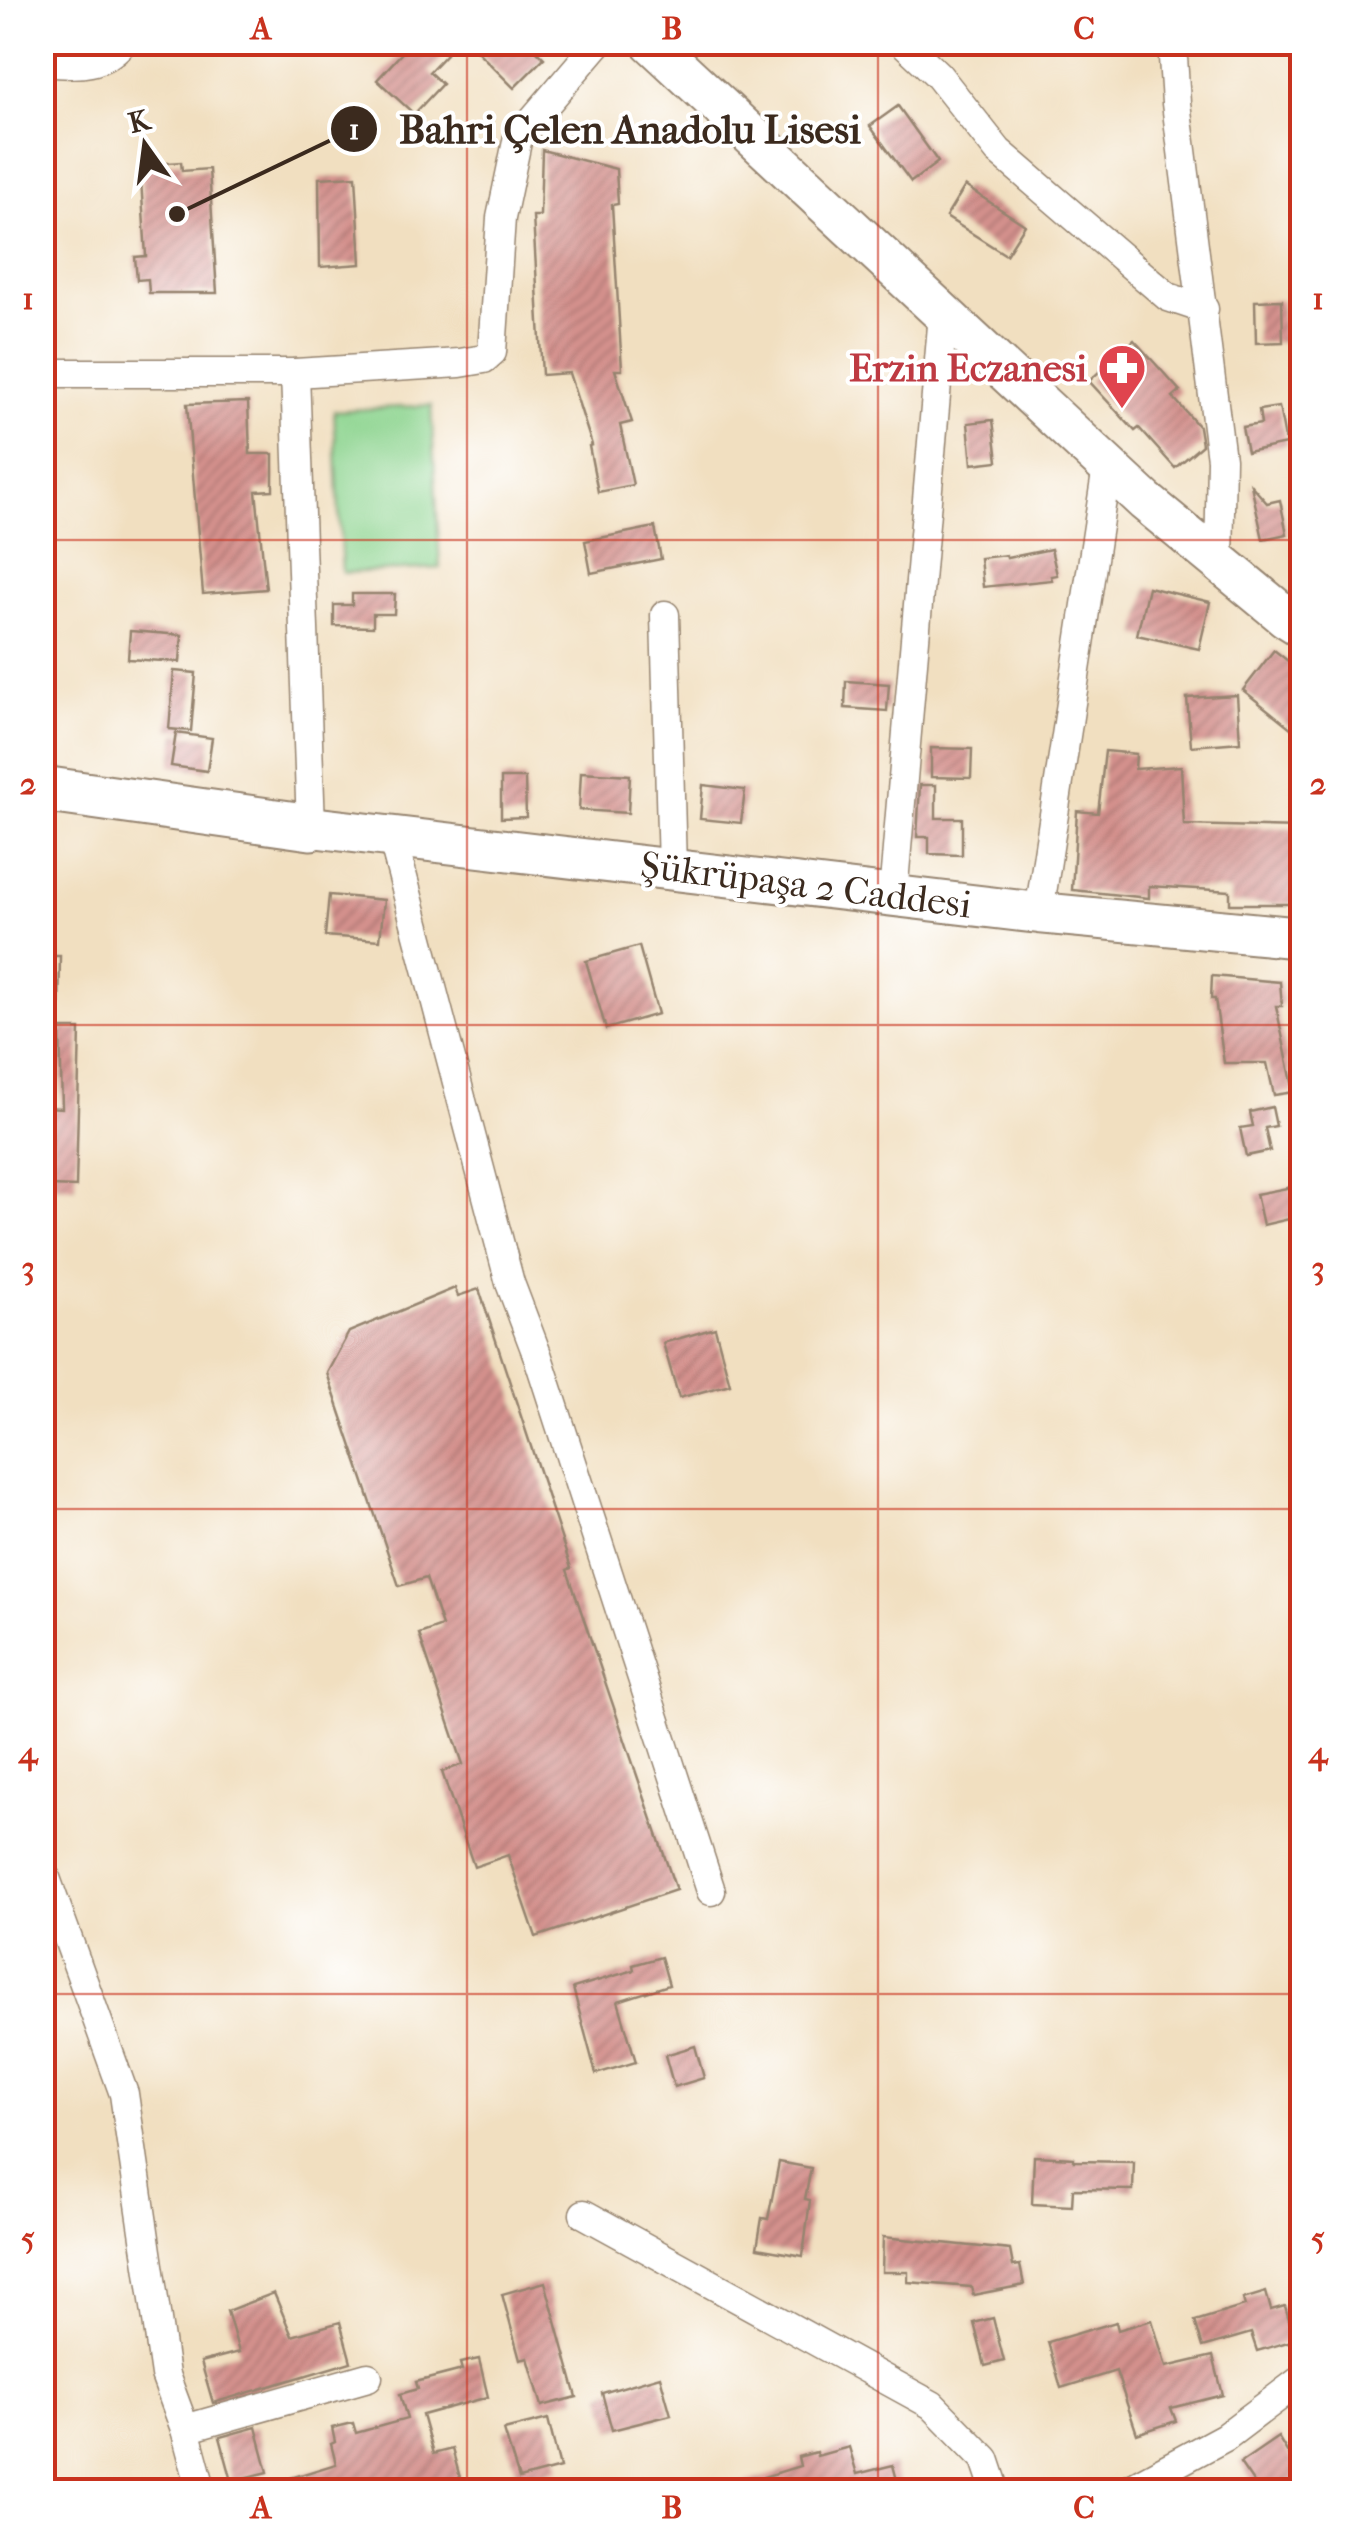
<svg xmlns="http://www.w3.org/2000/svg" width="1345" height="2534" font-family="'IM FELL French Canon',serif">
  <defs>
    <pattern id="building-hatch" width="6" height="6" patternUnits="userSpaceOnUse" patternTransform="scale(2.5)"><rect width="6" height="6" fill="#d4918d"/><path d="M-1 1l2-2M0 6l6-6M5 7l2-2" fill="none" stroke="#ad7773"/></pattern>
  </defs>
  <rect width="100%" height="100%" fill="#fff"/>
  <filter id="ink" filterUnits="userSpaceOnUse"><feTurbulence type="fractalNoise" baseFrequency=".01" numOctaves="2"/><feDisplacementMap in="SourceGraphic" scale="20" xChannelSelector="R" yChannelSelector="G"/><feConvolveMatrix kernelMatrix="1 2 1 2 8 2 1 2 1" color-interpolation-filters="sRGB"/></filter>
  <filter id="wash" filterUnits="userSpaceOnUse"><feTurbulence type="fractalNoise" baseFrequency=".0048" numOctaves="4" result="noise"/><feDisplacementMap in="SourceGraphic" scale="40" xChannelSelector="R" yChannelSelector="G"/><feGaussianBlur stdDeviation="2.25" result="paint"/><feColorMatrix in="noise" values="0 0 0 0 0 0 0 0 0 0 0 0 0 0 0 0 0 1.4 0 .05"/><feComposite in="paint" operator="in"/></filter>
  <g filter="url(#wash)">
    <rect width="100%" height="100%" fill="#f1dfc0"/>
    <polygon fill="#8dd48f" stroke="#647f56" stroke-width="2.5" points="431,405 440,568 342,573 334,411"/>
    <g id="blocks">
      <g fill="url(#building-hatch)">
        <polygon points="412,42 433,42 446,54 429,72 442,84 414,114 377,80"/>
        <polygon points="468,42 528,42 544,58 514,88"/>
        <polygon points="898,106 938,162 911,182 870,126"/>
        <polygon points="542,150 616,169 618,204 612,205 622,370 615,370 632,422 620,425 633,485 598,492 589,446 592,445 569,373 542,375 533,216 540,216"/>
        <polygon points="181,162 182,171 209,169 217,293 149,293 148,279 137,280 135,257 146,256 140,165"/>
        <polygon points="356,176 361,264 320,267 319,178"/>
        <polygon points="965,186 1025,225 1006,255 946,217"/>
        <polygon points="1282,300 1283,342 1256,343 1255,301"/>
        <polygon points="1134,340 1180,391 1173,397 1199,427 1202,445 1175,468 1139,428 1135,431 1089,381"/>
        <polygon points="248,402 250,454 273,454 273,490 256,491 266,589 203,594 187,404"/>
        <polygon points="1279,407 1286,444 1247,452 1242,427 1261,424 1259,410"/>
        <polygon points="993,420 998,461 972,464 968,423"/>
        <polygon points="1251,485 1267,503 1280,500 1287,534 1263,539"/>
        <polygon points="655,527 661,559 591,573 585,541"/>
        <polygon points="1051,549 1057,575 1051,576 1052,580 983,587 980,558 1006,555 1007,558"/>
        <polygon points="1148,587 1210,602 1199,649 1137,635"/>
        <polygon points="352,594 395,594 394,614 373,614 373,627 334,626 334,605 352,605"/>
        <polygon points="130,631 182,635 180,662 128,659"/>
        <polygon points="1274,650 1302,672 1302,737 1243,690"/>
        <polygon points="174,671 196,673 191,731 169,729"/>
        <polygon points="846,681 889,684 887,711 845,708"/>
        <polygon points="1237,695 1240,742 1191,746 1187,698"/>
        <polygon points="176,733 212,738 207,771 171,766"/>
        <polygon points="931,748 972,749 971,778 931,777"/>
        <polygon points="1105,751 1136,754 1135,769 1181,766 1184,825 1302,828 1302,904 1230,904 1230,891 1149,886 1149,898 1072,890 1077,811 1098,813"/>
        <polygon points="581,772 630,775 628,813 579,810"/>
        <polygon points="501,778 525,778 526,817 501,818"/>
        <polygon points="703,785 745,790 741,823 700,819"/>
        <polygon points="920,785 936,785 936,818 962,818 962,855 929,854 929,837 917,837"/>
        <polygon points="329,895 384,900 380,940 325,936"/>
        <polygon points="639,946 658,1014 606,1029 586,961"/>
        <polygon points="42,956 60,956 59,1013 42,1013"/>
        <polygon points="1212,976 1280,982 1282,1006 1276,1006 1294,1092 1274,1095 1267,1063 1224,1063 1215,999 1211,999"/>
        <polygon points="60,1029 80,1029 76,1187 51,1186 52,1140 43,1140 45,1107 62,1108"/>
        <polygon points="1272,1107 1276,1126 1265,1128 1270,1151 1246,1156 1240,1128 1253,1126 1250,1112"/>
        <polygon points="1292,1187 1298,1217 1263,1225 1256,1194"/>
        <polygon points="455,1288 458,1296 479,1289 571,1568 567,1570 676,1890 536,1937 508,1855 474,1867 442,1772 463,1764 419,1634 442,1626 426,1578 399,1586 327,1373 349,1332"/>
        <polygon points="715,1328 730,1384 679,1398 663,1343"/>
        <polygon points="661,1957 669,1985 618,2001 636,2062 596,2074 573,1988 634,1970 633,1965"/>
        <polygon points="695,2046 704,2078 674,2087 665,2055"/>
        <polygon points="1034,2156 1074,2158 1074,2161 1134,2162 1133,2190 1073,2189 1072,2206 1032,2204"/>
        <polygon points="779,2162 811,2168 805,2199 810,2200 803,2256 757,2248 762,2218 768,2219"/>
        <polygon points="883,2237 1010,2250 1013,2266 1020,2265 1024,2285 973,2295 971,2287 908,2282 908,2272 882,2272"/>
        <polygon points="545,2282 577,2397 542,2406 528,2358 520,2360 502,2294"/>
        <polygon points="1266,2292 1271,2310 1285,2306 1295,2340 1257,2351 1251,2333 1203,2347 1195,2321 1245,2306 1243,2299"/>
        <polygon points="274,2293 292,2336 340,2322 351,2362 213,2403 201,2362 239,2352 227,2311"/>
        <polygon points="993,2318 1004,2361 985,2366 974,2323"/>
        <polygon points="1152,2320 1166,2367 1213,2356 1223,2395 1171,2408 1176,2421 1137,2434 1116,2371 1061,2388 1048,2342 1116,2322 1118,2330"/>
        <polygon points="479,2359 488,2397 422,2415 433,2454 452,2449 464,2492 262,2492 261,2487 336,2464 331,2444 335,2442 332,2428 353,2423 356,2433 407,2419 400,2394 418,2389 416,2382 462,2370 460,2363"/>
        <polygon points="660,2376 671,2415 612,2430 602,2393"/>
        <polygon points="548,2419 560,2468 519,2479 504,2430"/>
        <polygon points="256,2427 268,2472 232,2481 220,2437"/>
        <polygon points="1278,2437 1302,2476 1281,2492 1260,2492 1240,2463"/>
        <polygon points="849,2447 857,2474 893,2465 898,2484 872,2492 732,2492 731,2487 800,2466 798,2457 816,2452 817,2456"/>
      </g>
    </g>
  </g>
  <g filter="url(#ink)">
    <use href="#blocks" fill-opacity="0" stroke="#96846f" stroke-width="2.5"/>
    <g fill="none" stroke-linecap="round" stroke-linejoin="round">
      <g stroke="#96846f" stroke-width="31">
        <g id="street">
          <polyline points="903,42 938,75 998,151 1168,297 1204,309"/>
          <polyline points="1172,42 1176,103 1221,459 1219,562"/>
          <path d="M42 62C76 64 99 69 123 42"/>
          <polyline points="42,373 295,373 460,363 484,359 492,352 501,218 518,137 599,42"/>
          <polyline points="295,373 311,827"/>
          <polyline points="665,615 672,868"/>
          <polyline points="392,836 510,1283 538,1357 711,1891"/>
          <polyline points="893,895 943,314"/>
          <polyline points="1039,913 1107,467"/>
          <polyline points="42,1867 124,2094 165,2375 185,2429 202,2492"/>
          <polyline points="584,2214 932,2405 985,2459 996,2492"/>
          <polyline points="185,2429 368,2377"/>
          <polyline points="1123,2492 1225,2437 1302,2379"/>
        </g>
      </g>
      <g stroke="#96846f" stroke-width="44">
        <g id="secondary">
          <polyline points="651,42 1145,501 1286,617 1302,627"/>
          <polyline points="311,827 1039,913 1302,938"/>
        </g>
      </g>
      <g stroke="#96846f" stroke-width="49">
        <polyline id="primary" points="42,789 311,827"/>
      </g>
      <use href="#street" stroke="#fff" stroke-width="28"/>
      <use href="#secondary" stroke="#fff" stroke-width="40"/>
      <use href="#primary" stroke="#fff" stroke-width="45"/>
    </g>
  </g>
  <path fill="none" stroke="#c8321e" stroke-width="2.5" stroke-opacity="0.55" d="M467 42V2492M878 42V2492M42 540H1302M42 1025H1302M42 1509H1302M42 1994H1302"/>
  <defs>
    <g id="pharmacy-pin" transform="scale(2.5)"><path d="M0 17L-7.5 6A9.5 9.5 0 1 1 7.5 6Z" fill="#e0444e" stroke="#fff"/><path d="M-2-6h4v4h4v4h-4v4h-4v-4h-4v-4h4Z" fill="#fff"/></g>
  </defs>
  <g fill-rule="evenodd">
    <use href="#pharmacy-pin" x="1122" y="368"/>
  </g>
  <g text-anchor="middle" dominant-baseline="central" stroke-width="8" stroke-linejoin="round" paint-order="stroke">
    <g font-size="38" font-weight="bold" fill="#be3a42" stroke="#fff" text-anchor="end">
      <text x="1087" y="368">Erzin Eczanesi</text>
    </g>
    <g font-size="38" fill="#3b2a1e" stroke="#fff">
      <text transform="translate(806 885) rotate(7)">Şükrüpaşa 2 Caddesi</text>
    </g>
  </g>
  <path fill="none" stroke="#3b2a1e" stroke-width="4" d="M177 214L354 129"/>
  <g fill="#3b2a1e" stroke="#fff" stroke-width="4">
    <circle cx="177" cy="214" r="10"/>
    <circle cx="354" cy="129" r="25"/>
  </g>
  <g font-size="30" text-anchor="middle" font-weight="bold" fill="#fff">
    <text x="354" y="139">1</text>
  </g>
  <g font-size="40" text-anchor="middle" font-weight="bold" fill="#3b2a1e" stroke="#fff" stroke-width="8" stroke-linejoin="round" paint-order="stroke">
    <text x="630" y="143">Bahri Çelen Anadolu Lisesi</text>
  </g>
  <rect width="1345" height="2534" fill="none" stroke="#fff" stroke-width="110"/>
  <g transform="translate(145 145) rotate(346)" stroke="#ffffff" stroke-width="8" paint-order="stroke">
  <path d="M0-8L18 38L0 25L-18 38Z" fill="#3b2a1e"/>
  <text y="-15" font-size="28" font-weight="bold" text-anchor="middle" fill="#3b2a1e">K</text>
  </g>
  <rect x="55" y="55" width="1235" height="2424" fill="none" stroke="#c8321e" stroke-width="4"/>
  <g font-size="32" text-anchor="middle" font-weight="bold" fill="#c8321e">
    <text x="261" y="39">A</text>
    <text x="672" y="39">B</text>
    <text x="1084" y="39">C</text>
    <text x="28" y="309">1</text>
    <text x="1318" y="309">1</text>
    <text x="28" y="794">2</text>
    <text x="1318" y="794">2</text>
    <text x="28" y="1278">3</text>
    <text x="1318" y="1278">3</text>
    <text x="28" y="1763">4</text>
    <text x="1318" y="1763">4</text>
    <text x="28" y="2248">5</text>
    <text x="1318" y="2248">5</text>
    <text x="261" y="2518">A</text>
    <text x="672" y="2518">B</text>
    <text x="1084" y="2518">C</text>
  </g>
</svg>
